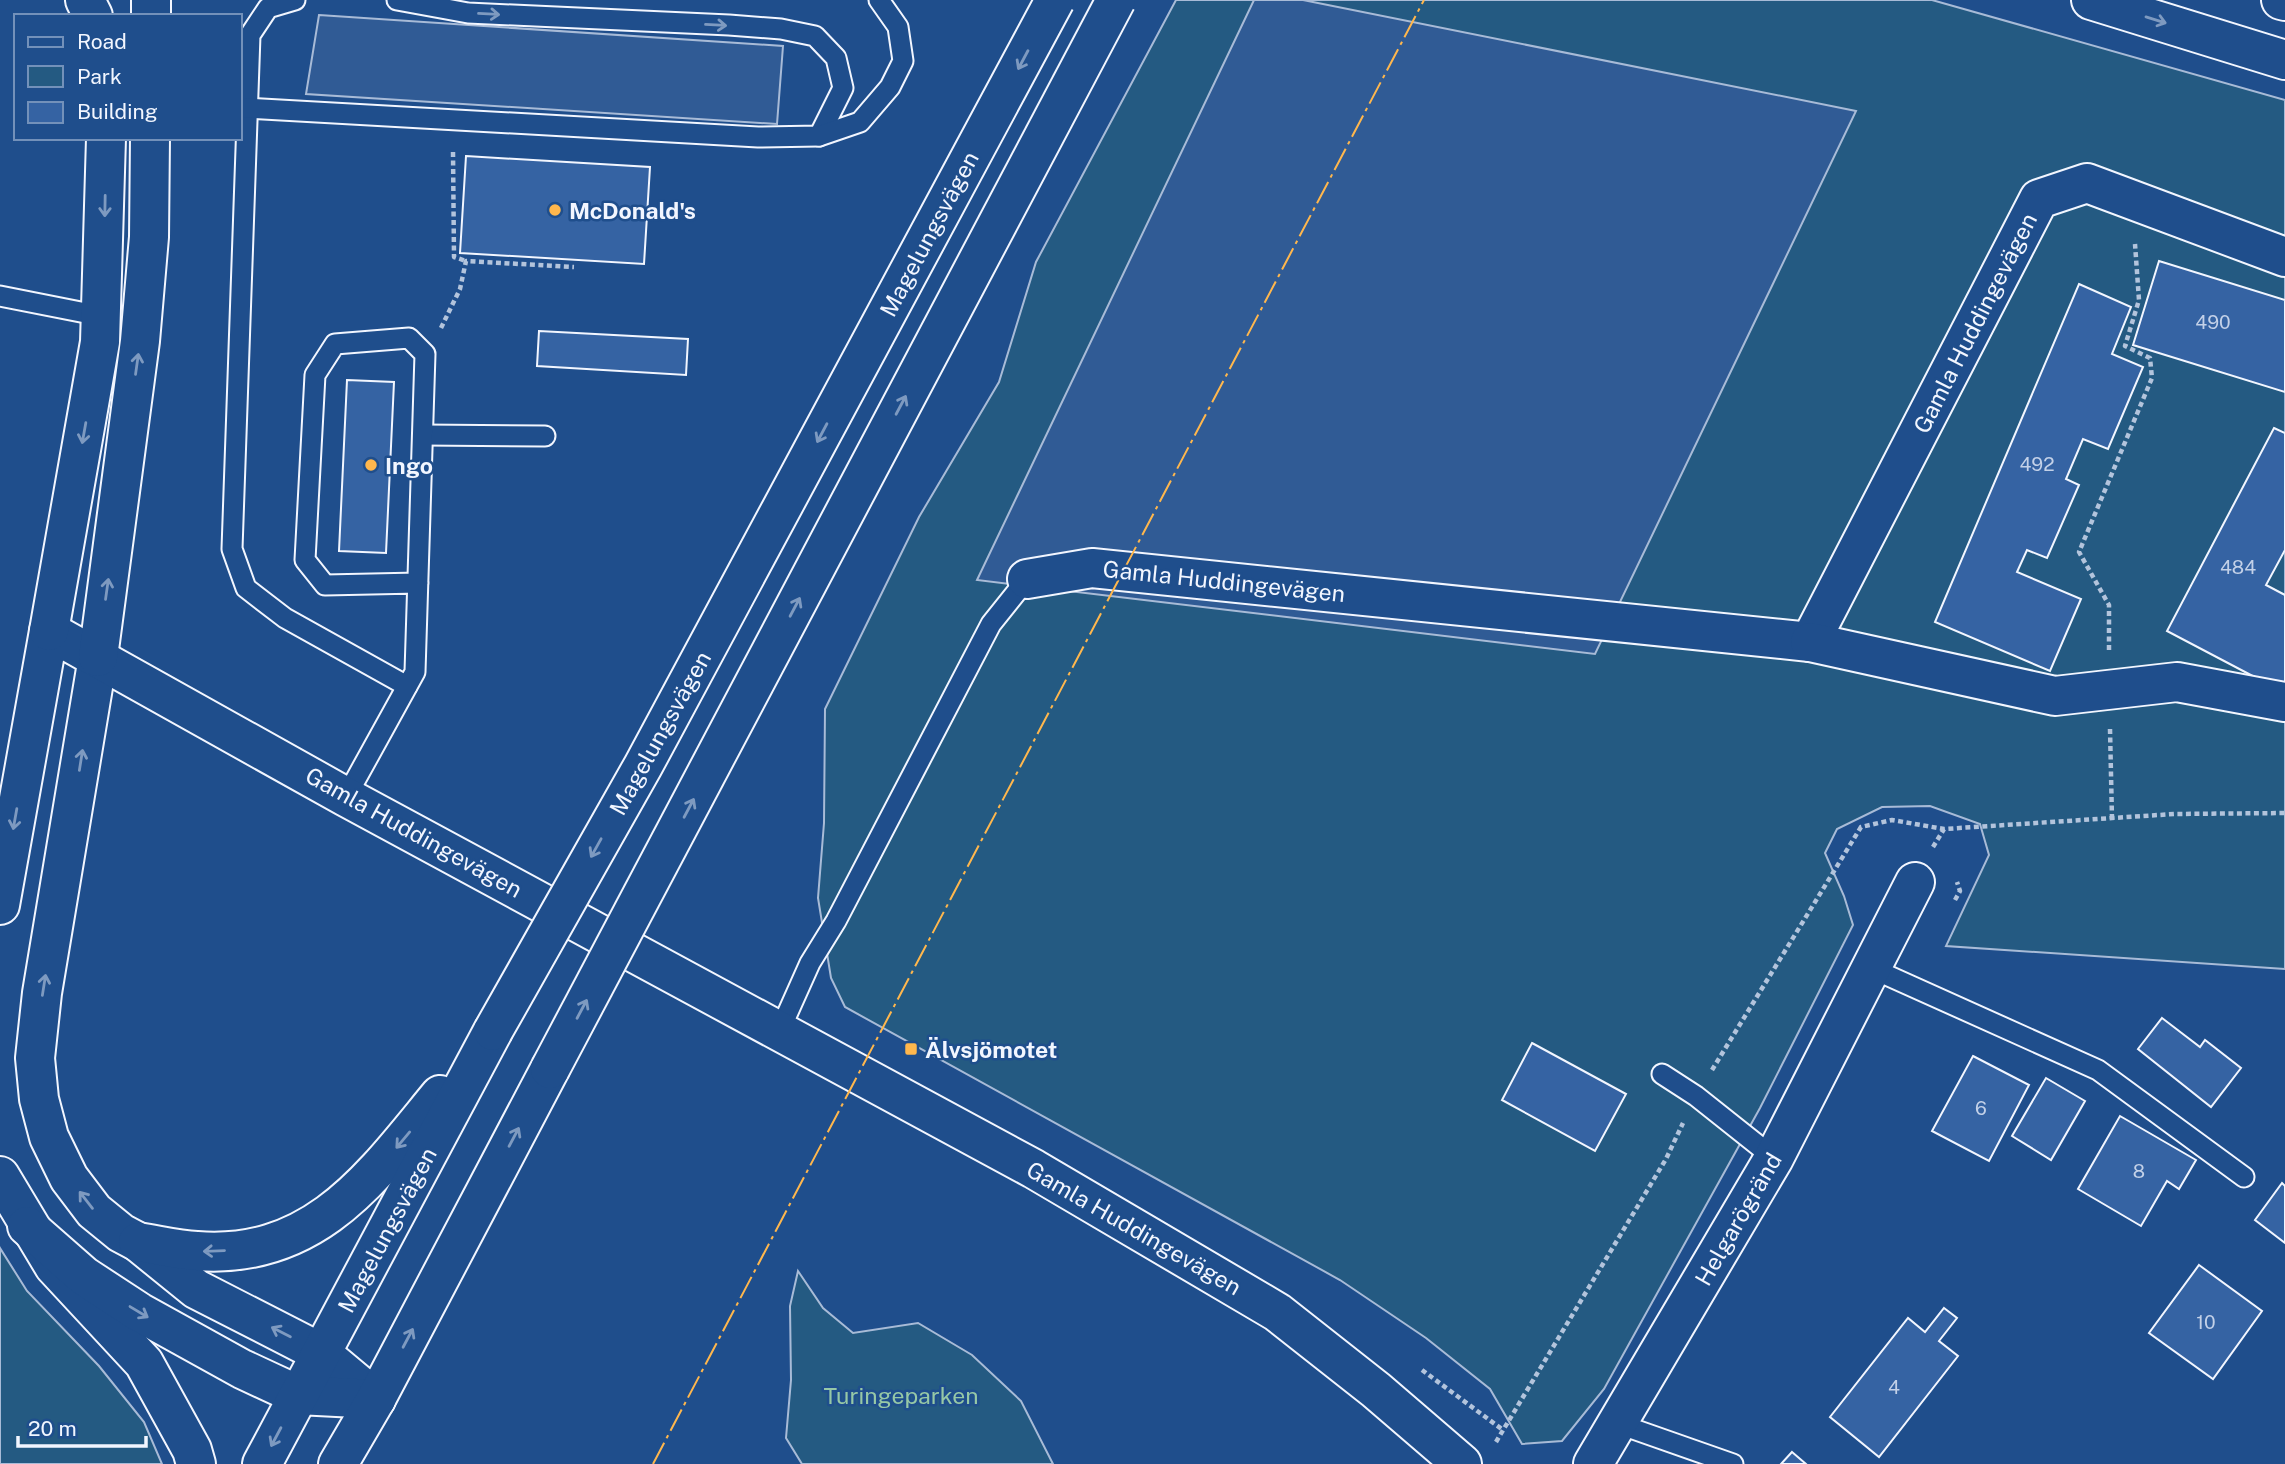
<svg xmlns="http://www.w3.org/2000/svg" width="2285" height="1464" font-family="'Public Sans',sans-serif">
  <rect width="100%" height="100%" fill="#1f4e8c"/>
  <g fill="#245a82" stroke="#a8bbd7" stroke-width="2">
    <polygon points="1176,0 1932,0 2285,100 2285,969 1946,946 1989,855 1980,824 1930,806 1882,807 1837,829 1825,853 1844,896 1853,925 1760,1108 1604,1389 1562,1441 1522,1444 1490,1389 1426,1338 1340,1280 845,1007 831,978 818,898 824,823 825,709 919,517 999,382 1036,262"/>
    <polygon points="0,1248 27,1291 99,1366 144,1422 162,1464 0,1464"/>
    <polygon points="798,1271 823,1308 853,1333 918,1323 972,1355 1021,1401 1053,1464 802,1464 786,1438 791,1380 790,1306"/>
  </g>
  <g fill="#305b95" stroke="#a8bbd7" stroke-width="2">
    <polygon points="1254,0 1303,0 1856,111 1595,654 977,580"/>
    <polygon points="319,15 783,46 777,124 306,94"/>
  </g>
  <g fill="#3563a3" stroke="#f2f6ff" stroke-width="2">
    <polygon points="466,156 650,167 644,264 460,253"/>
    <polygon points="2159,261 2285,300 2285,392 2133,345"/>
    <polygon points="2079,284 2131,307 2112,354 2143,367 2108,449 2083,439 2066,479 2079,485 2047,558 2027,550 2017,572 2081,599 2050,671 1935,622"/>
    <polygon points="539,331 688,339 686,375 537,366"/>
    <polygon points="347,380 394,382 386,553 339,551"/>
    <polygon points="2274,428 2285,433 2285,550 2266,585 2285,595 2285,693 2167,631"/>
    <polygon points="2162,1018 2200,1047 2205,1040 2241,1068 2211,1107 2138,1049"/>
    <polygon points="1532,1043 1626,1094 1595,1151 1502,1100"/>
    <polygon points="1973,1056 2029,1085 1989,1161 1932,1131"/>
    <polygon points="2046,1078 2085,1101 2051,1160 2012,1136"/>
    <polygon points="2120,1116 2196,1160 2179,1189 2167,1181 2141,1226 2078,1189"/>
    <polygon points="2282,1183 2285,1186 2285,1243 2255,1220"/>
    <polygon points="2199,1265 2262,1311 2213,1379 2149,1333"/>
    <polygon points="1944,1308 1957,1318 1939,1341 1958,1356 1879,1457 1830,1417 1908,1318 1925,1332"/>
    <polygon points="1792,1452 1806,1464 1781,1464"/>
  </g>
  <g fill="none" stroke-linecap="round" stroke-linejoin="round">
    <g stroke="#f2f6ff" stroke-width="23">
      <g id="lane">
        <polyline points="295,0 268,8 250,35 232,549 246,588 285,618 407,686"/>
        <polyline points="397,0 468,13 729,25 781,29 815,36 836,58 843,88 819,136"/>
        <polyline points="247,108 758,137 819,136 860,122 890,87 903,61 898,27 879,0"/>
        <polyline points="0,296 101,316"/>
        <polyline points="423,435 545,436"/>
        <polyline points="346,797 415,672 425,354 409,338 335,344 315,375 305,560 325,585 418,583"/>
        <polyline points="1871,968 2098,1070 2244,1177"/>
        <polyline points="780,1030 810,963 836,921 991,624 1027,579"/>
        <polyline points="1662,1074 1696,1096 1774,1158"/>
        <polyline points="1619,1424 1733,1464"/>
      </g>
    </g>
    <g stroke="#f2f6ff" stroke-width="42">
      <g id="street">
        <polyline points="1027,579 1092,568 1810,642 2039,199 2087,183 2285,257"/>
        <polyline points="1810,642 2055,696 2177,682 2285,702"/>
        <polyline points="1593,1464 1774,1158 1915,882"/>
      </g>
    </g>
    <g stroke="#f2f6ff" stroke-width="42">
      <g id="secondary">
        <polyline points="98,657 42,993 35,1058 39,1099 49,1137 69,1178 94,1211 121,1233 138,1242 196,1289 321,1353 376,1399"/>
        <polyline points="0,905 49,631 346,797 1034,1169 1277,1312 1376,1390 1462,1464"/>
        <polyline points="0,1176 54,1266 144,1363 192,1450 196,1464"/>
        <polyline points="27,1226 84,1276 139,1312 242,1369 298,1395 376,1399"/>
        <path d="M138 1242C158 1245 177 1250 197 1251 316 1260 373 1176 440 1095"/>
        <polyline points="262,1464 493,1031"/>
        <polyline points="338,1464 376,1399 550,1069"/>
      </g>
    </g>
    <g stroke="#f2f6ff" stroke-width="42">
      <g id="primary">
        <polyline points="85,0 93,16"/>
        <polyline points="2091,0 2285,60"/>
        <polyline points="2281,0 2285,1"/>
        <polyline points="151,16 151,0"/>
        <polyline points="49,631 100,342 106,138"/>
        <polyline points="98,657 140,341 149,237 150,138"/>
      </g>
    </g>
    <g stroke="#b3c4dc" stroke-width="4.5" stroke-dasharray="5 3.5" stroke-linecap="butt">
      <polyline points="453,152 454,257 466,261"/>
      <polyline points="441,328 460,289 466,261 574,267"/>
      <polyline points="2109,650 2109,605 2079,552 2152,378 2150,358 2125,346 2139,300 2135,244"/>
      <polyline points="2110,729 2112,819"/>
      <polyline points="1933,847 1944,829"/>
      <polyline points="1955,900 1960,891 1957,882"/>
      <polyline points="1712,1070 1861,827 1892,820 1944,829 2174,814 2285,813"/>
      <polyline points="1422,1370 1503,1430"/>
      <polyline points="1496,1442 1666,1159 1683,1123"/>
    </g>
    <use href="#lane" stroke="#1f4e8c" stroke-width="19"/>
    <use href="#street" stroke="#1f4e8c" stroke-width="38"/>
    <use href="#secondary" stroke="#1f4e8c" stroke-width="38"/>
    <use href="#primary" stroke="#1f4e8c" stroke-width="38"/>
    <g stroke="#f2f6ff" stroke-width="42" stroke-linecap="butt">
      <g id="secondary-bridge">
        <polyline points="493,1031 643,766 1055,0"/>
        <polyline points="550,1069 1116,0"/>
      </g>
    </g>
    <use href="#secondary-bridge" stroke="#1f4e8c" stroke-width="38"/>
    <polyline stroke="#ffb74d" stroke-width="2" stroke-dasharray="24 5 3.5 5" stroke-linecap="butt" points="653,1464 1424,0"/>
  </g>
  <defs><path id="oneway-shaft" d="M-6 0H5M1.5-3L5.5 0L1.5 3" fill="none" stroke-width="1.6" stroke-linecap="round" stroke-linejoin="round" transform="scale(1.75)"/></defs>
  <g stroke="#7e9ac0">
    <use href="#oneway-shaft" transform="translate(489 14) rotate(3)"/>
    <use href="#oneway-shaft" transform="translate(2156 20) rotate(17)"/>
    <use href="#oneway-shaft" transform="translate(716 25) rotate(3)"/>
    <use href="#oneway-shaft" transform="translate(1023 60) rotate(118)"/>
    <use href="#oneway-shaft" transform="translate(105 206) rotate(91)"/>
    <use href="#oneway-shaft" transform="translate(137 364) rotate(-82)"/>
    <use href="#oneway-shaft" transform="translate(901 405) rotate(-62)"/>
    <use href="#oneway-shaft" transform="translate(84 433) rotate(100)"/>
    <use href="#oneway-shaft" transform="translate(822 433) rotate(118)"/>
    <use href="#oneway-shaft" transform="translate(107 589) rotate(-82)"/>
    <use href="#oneway-shaft" transform="translate(795 607) rotate(-62)"/>
    <use href="#oneway-shaft" transform="translate(81 760) rotate(-81)"/>
    <use href="#oneway-shaft" transform="translate(689 808) rotate(-62)"/>
    <use href="#oneway-shaft" transform="translate(15 819) rotate(100)"/>
    <use href="#oneway-shaft" transform="translate(596 848) rotate(119)"/>
    <use href="#oneway-shaft" transform="translate(44 985) rotate(-81)"/>
    <use href="#oneway-shaft" transform="translate(582 1009) rotate(-62)"/>
    <use href="#oneway-shaft" transform="translate(514 1137) rotate(-62)"/>
    <use href="#oneway-shaft" transform="translate(403 1140) rotate(130)"/>
    <use href="#oneway-shaft" transform="translate(86 1200) rotate(-128)"/>
    <use href="#oneway-shaft" transform="translate(214 1251) rotate(178)"/>
    <use href="#oneway-shaft" transform="translate(139 1312) rotate(31)"/>
    <use href="#oneway-shaft" transform="translate(281 1332) rotate(-153)"/>
    <use href="#oneway-shaft" transform="translate(408 1338) rotate(-62)"/>
    <use href="#oneway-shaft" transform="translate(276 1437) rotate(118)"/>
  </g>
  <g fill="#ffb74d" stroke="#1f4e8c" stroke-width="2.5">
    <circle cx="555" cy="210" r="7"/>
    <circle cx="371" cy="465" r="7"/>
    <rect x="904" y="1042" width="14" height="14" rx="3.5"/>
  </g>
  <g text-anchor="middle" dominant-baseline="central" stroke-width="5" stroke-linejoin="round" paint-order="stroke">
    <g font-size="19" fill="#c3d1e8">
      <text x="2213" y="322">490</text>
      <text x="2037" y="464">492</text>
      <text x="2238" y="567">484</text>
      <text x="1981" y="1108">6</text>
      <text x="2139" y="1171">8</text>
      <text x="2206" y="1322">10</text>
      <text x="1894" y="1387">4</text>
    </g>
    <g font-size="23" font-weight="bold" fill="#f2f6ff" stroke="#1f4e8c" text-anchor="start">
      <text x="569" y="210">McDonald's</text>
      <text x="385" y="465">Ingo</text>
      <text x="925" y="1049">Älvsjömotet</text>
    </g>
    <g font-size="23" fill="#f2f6ff" stroke="#1f4e8c">
      <text transform="translate(929 234) rotate(-62)">Magelungsvägen</text>
      <text transform="translate(1975 323) rotate(-63)">Gamla Huddingevägen</text>
      <text transform="translate(1224 581) rotate(6)">Gamla Huddingevägen</text>
      <text transform="translate(660 733) rotate(-61)">Magelungsvägen</text>
      <text transform="translate(414 832) rotate(29)">Gamla Huddingevägen</text>
      <text transform="translate(1738 1219) rotate(-60)">Helgarögränd</text>
      <text transform="translate(1134 1228) rotate(30)">Gamla Huddingevägen</text>
      <text transform="translate(387 1230) rotate(-62)">Magelungsvägen</text>
    </g>
    <g font-size="23" fill="#97c8a6" stroke="#1f4e8c">
      <text x="901" y="1395">Turingeparken</text>
    </g>
  </g>
  <rect x="14" y="14" width="228" height="126" fill="#1f4e8c" stroke="#7391ba" stroke-width="2"/>
  <rect x="28" y="37" width="35" height="10" fill="#1f4e8c" stroke="#7391ba" stroke-width="2"/>
  <text x="77" y="49" font-size="21" fill="#f2f6ff">Road</text>
  <rect x="28" y="66" width="35" height="21" fill="#245a82" stroke="#7391ba" stroke-width="2"/>
  <text x="77" y="84" font-size="21" fill="#f2f6ff">Park</text>
  <rect x="28" y="102" width="35" height="21" fill="#3563a3" stroke="#7391ba" stroke-width="2"/>
  <text x="77" y="119" font-size="21" fill="#f2f6ff">Building</text>
  <path d="M18 1436v10h128v-10" fill="none" stroke="#f2f6ff" stroke-width="3.5"/>
  <text x="28" y="1436" font-size="21" fill="#f2f6ff" stroke="#1f4e8c" stroke-width="5" paint-order="stroke">20 m</text>
</svg>
